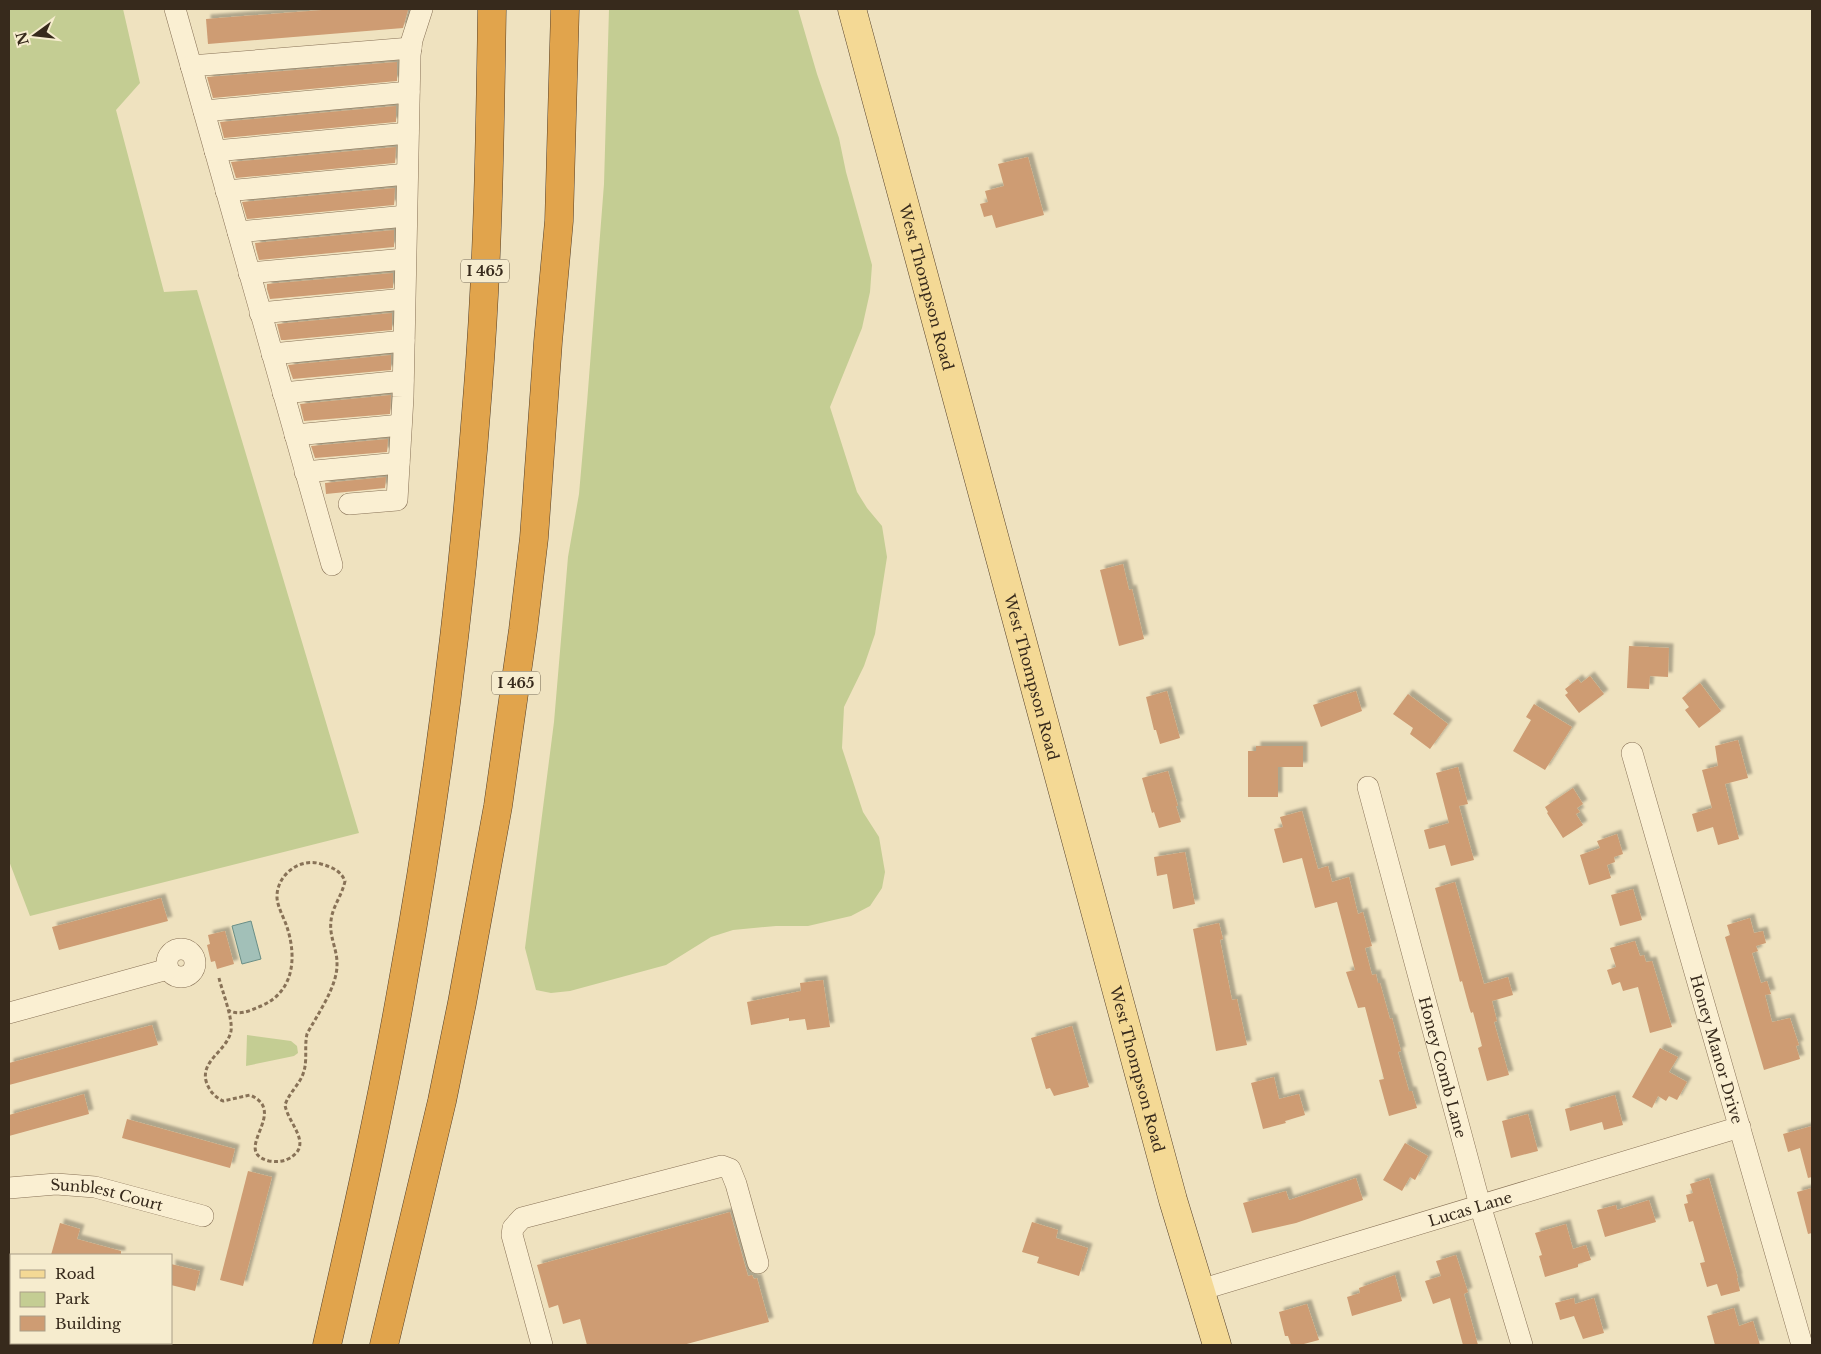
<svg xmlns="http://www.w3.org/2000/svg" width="1821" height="1354" font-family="'Libre Baskerville',serif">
  <defs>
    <filter id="shadow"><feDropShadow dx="4.5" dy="-4.5" stdDeviation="1" flood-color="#0004"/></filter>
  </defs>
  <rect width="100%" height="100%" fill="#efe2bf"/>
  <g fill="#c4cd93">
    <polygon points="9,9 123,9 140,83 116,110 164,292 197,290 359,833 30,916 9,861"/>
    <polygon points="609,9 798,9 817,74 839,138 846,172 872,265 870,292 862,328 830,407 857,492 867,508 882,526 887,557 875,634 864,666 844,707 842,748 863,812 879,837 885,872 882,888 870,906 851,916 808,926 776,926 733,930 711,937 666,965 570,991 551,993 536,990 525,948 554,722 568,557 579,494 587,403 604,184"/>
    <polygon points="247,1035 291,1041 297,1046 298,1053 294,1056 246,1066"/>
  </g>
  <polygon fill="#a2c0b8" stroke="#698e86" points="251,921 261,959 242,964 232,926"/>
  <g fill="#ce9c73" filter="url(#shadow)">
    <polygon points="335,9 408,9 408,10 403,28 208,44 206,19"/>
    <polygon points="397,62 397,81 213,98 207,77"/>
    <polygon points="396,106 396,122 224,138 220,122"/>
    <polygon points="396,147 395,163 236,178 231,162"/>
    <polygon points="1028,157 1044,215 996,228 992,215 984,217 980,204 988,202 985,191 1004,186 998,164"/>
    <polygon points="395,188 394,205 247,219 242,202"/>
    <polygon points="394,230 394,247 259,260 256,249 255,243"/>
    <polygon points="393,273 393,288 270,299 267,289 267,284"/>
    <polygon points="392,313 392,330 285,340 281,340 277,324"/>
    <polygon points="391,355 391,370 293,379 288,365"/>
    <polygon points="391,395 390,414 304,421 300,404"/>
    <polygon points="388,439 387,452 315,458 311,446"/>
    <polygon points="386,477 385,488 326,494 325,483"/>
    <polygon points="1123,564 1129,590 1132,589 1144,639 1119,646 1100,570"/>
    <polygon points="1629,646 1669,648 1668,677 1650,676 1649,689 1627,688"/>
    <polygon points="1590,676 1604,694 1579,713 1565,695 1568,693 1565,689 1578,679 1581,683"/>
    <polygon points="1700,683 1721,711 1699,728 1685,710 1689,707 1682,698"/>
    <polygon points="1167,691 1180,738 1160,744 1156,730 1154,730 1146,697"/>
    <polygon points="1356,691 1362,711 1321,727 1313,705"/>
    <polygon points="1408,694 1448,724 1430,749 1410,734 1413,728 1393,714"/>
    <polygon points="1534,704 1572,727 1545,770 1513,751 1531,720 1526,717"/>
    <polygon points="1738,740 1748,778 1725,784 1739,839 1718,845 1713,827 1697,832 1692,814 1712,808 1702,770 1718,766 1715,746"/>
    <polygon points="1256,746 1303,746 1303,767 1278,767 1278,797 1248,797 1248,751 1256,751"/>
    <polygon points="1458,767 1468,804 1459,806 1474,860 1451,866 1445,845 1429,849 1424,830 1449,823 1436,773"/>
    <polygon points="1168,771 1178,806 1176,806 1181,822 1159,828 1154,812 1152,813 1142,778"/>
    <polygon points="1573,788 1583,804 1577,808 1580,812 1576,814 1583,825 1563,838 1547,813 1548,812 1545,807"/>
    <polygon points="1302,811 1318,869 1328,866 1332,882 1349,877 1358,914 1363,912 1372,946 1365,948 1372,975 1376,974 1378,983 1380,983 1390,1019 1392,1018 1401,1051 1398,1052 1409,1091 1412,1091 1417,1108 1389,1116 1379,1080 1384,1079 1365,1007 1358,1008 1346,972 1355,970 1337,902 1315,908 1302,858 1283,863 1274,829 1283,827 1280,817"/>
    <polygon points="1617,834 1623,854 1614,857 1615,862 1607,865 1611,878 1589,885 1580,855 1600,848 1597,841"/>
    <polygon points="1185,852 1195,904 1173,909 1167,874 1157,876 1154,857"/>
    <polygon points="1455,882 1484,984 1508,977 1513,995 1492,1001 1497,1021 1494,1022 1509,1075 1487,1081 1478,1048 1482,1046 1473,1012 1471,1013 1469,1007 1462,981 1460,982 1435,888"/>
    <polygon points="1633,889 1642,920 1620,926 1611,895"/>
    <polygon points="161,898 168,921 59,950 52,927"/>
    <polygon points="1750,918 1754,933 1763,931 1766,943 1756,946 1758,951 1752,953 1761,983 1767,981 1771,994 1765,995 1772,1022 1790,1018 1799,1045 1796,1046 1800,1059 1764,1070 1725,937 1730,935 1727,925"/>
    <polygon points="1219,923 1223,939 1220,940 1232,1000 1237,999 1247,1045 1216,1051 1193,929"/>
    <polygon points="225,931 234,964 217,969 215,961 211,962 207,945 210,944 208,935"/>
    <polygon points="1635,941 1640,956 1644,955 1646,962 1652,961 1672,1027 1650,1033 1638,987 1623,991 1620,982 1612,985 1607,970 1616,967 1610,948"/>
    <polygon points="823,980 830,1027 807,1030 805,1019 789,1021 789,1018 751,1025 747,1002 801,991 800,983"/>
    <polygon points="152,1025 158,1045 9,1085 9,1063"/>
    <polygon points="1072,1026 1089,1087 1054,1096 1050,1088 1046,1089 1031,1038"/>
    <polygon points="1660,1048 1678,1057 1669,1072 1687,1082 1677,1100 1669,1096 1666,1101 1658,1096 1652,1108 1632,1097"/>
    <polygon points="1274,1077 1279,1099 1299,1094 1305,1115 1285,1121 1286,1123 1263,1129 1251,1083"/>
    <polygon points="84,1094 89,1114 9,1136 9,1115"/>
    <polygon points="1615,1095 1623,1125 1604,1130 1602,1122 1570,1131 1565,1109"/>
    <polygon points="1528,1114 1538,1151 1511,1158 1502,1121"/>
    <polygon points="127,1119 235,1149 230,1168 122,1138"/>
    <polygon points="1812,1126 1812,1177 1808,1178 1800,1148 1788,1152 1783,1134"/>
    <polygon points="1405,1143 1428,1156 1415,1180 1410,1177 1402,1191 1383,1180"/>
    <polygon points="248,1171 272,1177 243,1286 220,1280"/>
    <polygon points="1356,1178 1363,1200 1296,1223 1252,1233 1243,1203 1286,1191 1289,1200"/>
    <polygon points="1709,1178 1738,1278 1737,1278 1740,1291 1721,1296 1717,1284 1707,1287 1700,1263 1705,1262 1693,1221 1689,1222 1684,1204 1688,1203 1686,1195 1693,1193 1690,1184"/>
    <polygon points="1812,1188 1812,1233 1808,1234 1797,1192"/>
    <polygon points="1649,1200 1656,1222 1605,1237 1597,1210 1616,1205 1617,1210"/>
    <polygon points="730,1212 748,1276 752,1275 754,1279 757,1278 769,1322 683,1345 587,1345 580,1319 563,1324 558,1305 549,1308 537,1265"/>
    <polygon points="1032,1222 1058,1230 1056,1238 1088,1248 1079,1276 1037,1263 1039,1257 1022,1252"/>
    <polygon points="60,1223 80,1229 77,1239 121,1251 121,1255 51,1255"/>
    <polygon points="1566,1224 1573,1249 1586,1245 1591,1260 1578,1264 1578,1267 1545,1277 1539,1256 1542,1255 1535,1233"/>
    <polygon points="1456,1255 1468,1292 1464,1294 1478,1345 1463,1345 1450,1298 1433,1304 1425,1281 1441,1276 1436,1261"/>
    <polygon points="171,1264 200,1271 195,1291 171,1285"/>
    <polygon points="1395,1275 1402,1301 1352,1316 1347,1297 1360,1293 1359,1288"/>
    <polygon points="1574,1298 1575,1304 1594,1298 1604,1333 1583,1339 1574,1316 1560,1320 1555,1303"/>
    <polygon points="1307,1304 1319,1340 1300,1345 1291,1345 1288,1336 1285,1336 1279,1312"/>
    <polygon points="1734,1308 1739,1326 1753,1321 1760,1345 1715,1345 1707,1316"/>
  </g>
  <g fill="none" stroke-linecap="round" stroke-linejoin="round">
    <g stroke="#887257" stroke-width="22">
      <g id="minor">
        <polyline points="175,9 332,565"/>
        <polyline points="191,66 411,48"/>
        <polyline points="204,111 409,92"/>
        <polyline points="215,151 408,133"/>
        <polyline points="226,191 407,174"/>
        <polyline points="238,232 406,216"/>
        <polyline points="249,273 405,259"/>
        <polyline points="260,313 404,299"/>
        <polyline points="272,354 404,341"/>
        <polyline points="283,393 403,381"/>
        <polyline points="295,435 401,425"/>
        <polyline points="305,472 399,463"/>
        <polyline points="349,504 397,500 403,397 410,55 412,40 422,9"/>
        <path id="s1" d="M1632 753 1802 1345"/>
        <path id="s2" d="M1368 787 1480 1205 1522 1345"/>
        <circle cx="181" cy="963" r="14"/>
        <polyline points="9,1013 168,969"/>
        <path id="s3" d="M9 1188 56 1184 95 1187 203 1216"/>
        <path id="s4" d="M1200 1290 1740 1127"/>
        <polyline points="542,1345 512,1235 513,1228 522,1218 722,1166 730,1169 736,1184 758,1263"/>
      </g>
    </g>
    <g stroke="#55402b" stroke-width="29">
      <g id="major">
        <path id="s5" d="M852 9 1173 1200 1217 1345"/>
      </g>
    </g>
    <g stroke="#55402b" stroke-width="29">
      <g id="highway">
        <path d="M327 1345C354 1226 381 1107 402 987 438 789 463 589 478 388 488 262 490 135 492 9"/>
        <polyline points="384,1345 442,1101 462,1003 498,806 523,630 534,538 548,342 559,221 565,9"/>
      </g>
    </g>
    <path stroke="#887257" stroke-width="3" stroke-dasharray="4 2.5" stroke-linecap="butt" d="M219 978C222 991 233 1018 231 1031 227 1051 201 1060 206 1081 209 1091 215 1097 223 1101L250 1095C290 1112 230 1151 269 1161 276 1162 282 1162 288 1159 315 1145 288 1124 285 1105 289 1093 299 1085 303 1074 308 1061 304 1047 307 1034 317 1015 338 986 337 963 337 949 329 936 331 921 332 907 342 896 345 881 341 871 332 867 321 864 300 857 276 875 277 898 278 908 284 918 287 927 297 958 294 992 261 1006 250 1011 238 1016 228 1010"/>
    <use href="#minor" stroke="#faefd2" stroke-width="21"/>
    <use href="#major" stroke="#f4d995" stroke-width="28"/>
    <use href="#highway" stroke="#e1a44c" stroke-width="28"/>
  </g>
  <g text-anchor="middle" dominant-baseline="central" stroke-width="4" stroke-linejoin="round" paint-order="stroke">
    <g fill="#f6ecce" stroke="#706451" stroke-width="1">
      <rect x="461" y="259.5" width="48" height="23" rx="4"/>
      <rect x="492" y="671.5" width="48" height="23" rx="4"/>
    </g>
    <g font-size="14" font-weight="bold" fill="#372a1c">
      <text x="485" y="271">I 465</text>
      <text x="516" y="683">I 465</text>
    </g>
    <g font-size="15" fill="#372a1c" stroke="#f6ecce">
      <text stroke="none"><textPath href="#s5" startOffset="288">West Thompson Road</textPath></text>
      <text stroke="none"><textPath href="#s5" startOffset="692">West Thompson Road</textPath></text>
      <text stroke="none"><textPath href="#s1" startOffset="308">Honey Manor Drive</textPath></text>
      <text stroke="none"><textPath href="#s2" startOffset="290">Honey Comb Lane</textPath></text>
      <text stroke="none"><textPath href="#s5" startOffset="1098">West Thompson Road</textPath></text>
      <text stroke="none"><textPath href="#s3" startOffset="99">Sunblest Court</textPath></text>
      <text stroke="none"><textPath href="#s4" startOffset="282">Lucas Lane</textPath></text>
    </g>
  </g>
  <rect width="1821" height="1354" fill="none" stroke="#372a1c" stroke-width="20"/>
  <rect x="10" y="1254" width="162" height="90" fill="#f6ecce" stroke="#aa9e87"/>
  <rect x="20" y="1270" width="25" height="8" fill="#f4d995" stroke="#aa9e87"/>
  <text x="55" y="1279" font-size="15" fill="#372a1c">Road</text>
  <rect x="20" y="1292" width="25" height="15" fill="#c4cd93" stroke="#aa9e87"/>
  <text x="55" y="1304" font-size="15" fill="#372a1c">Park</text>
  <rect x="20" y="1316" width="25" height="15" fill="#ce9c73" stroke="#aa9e87"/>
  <text x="55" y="1329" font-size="15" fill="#372a1c">Building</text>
  <g transform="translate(35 35) rotate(255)" stroke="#f6ecce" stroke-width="4" paint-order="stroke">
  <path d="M0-4L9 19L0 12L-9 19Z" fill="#372a1c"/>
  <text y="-8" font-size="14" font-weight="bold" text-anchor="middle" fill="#372a1c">N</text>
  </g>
</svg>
